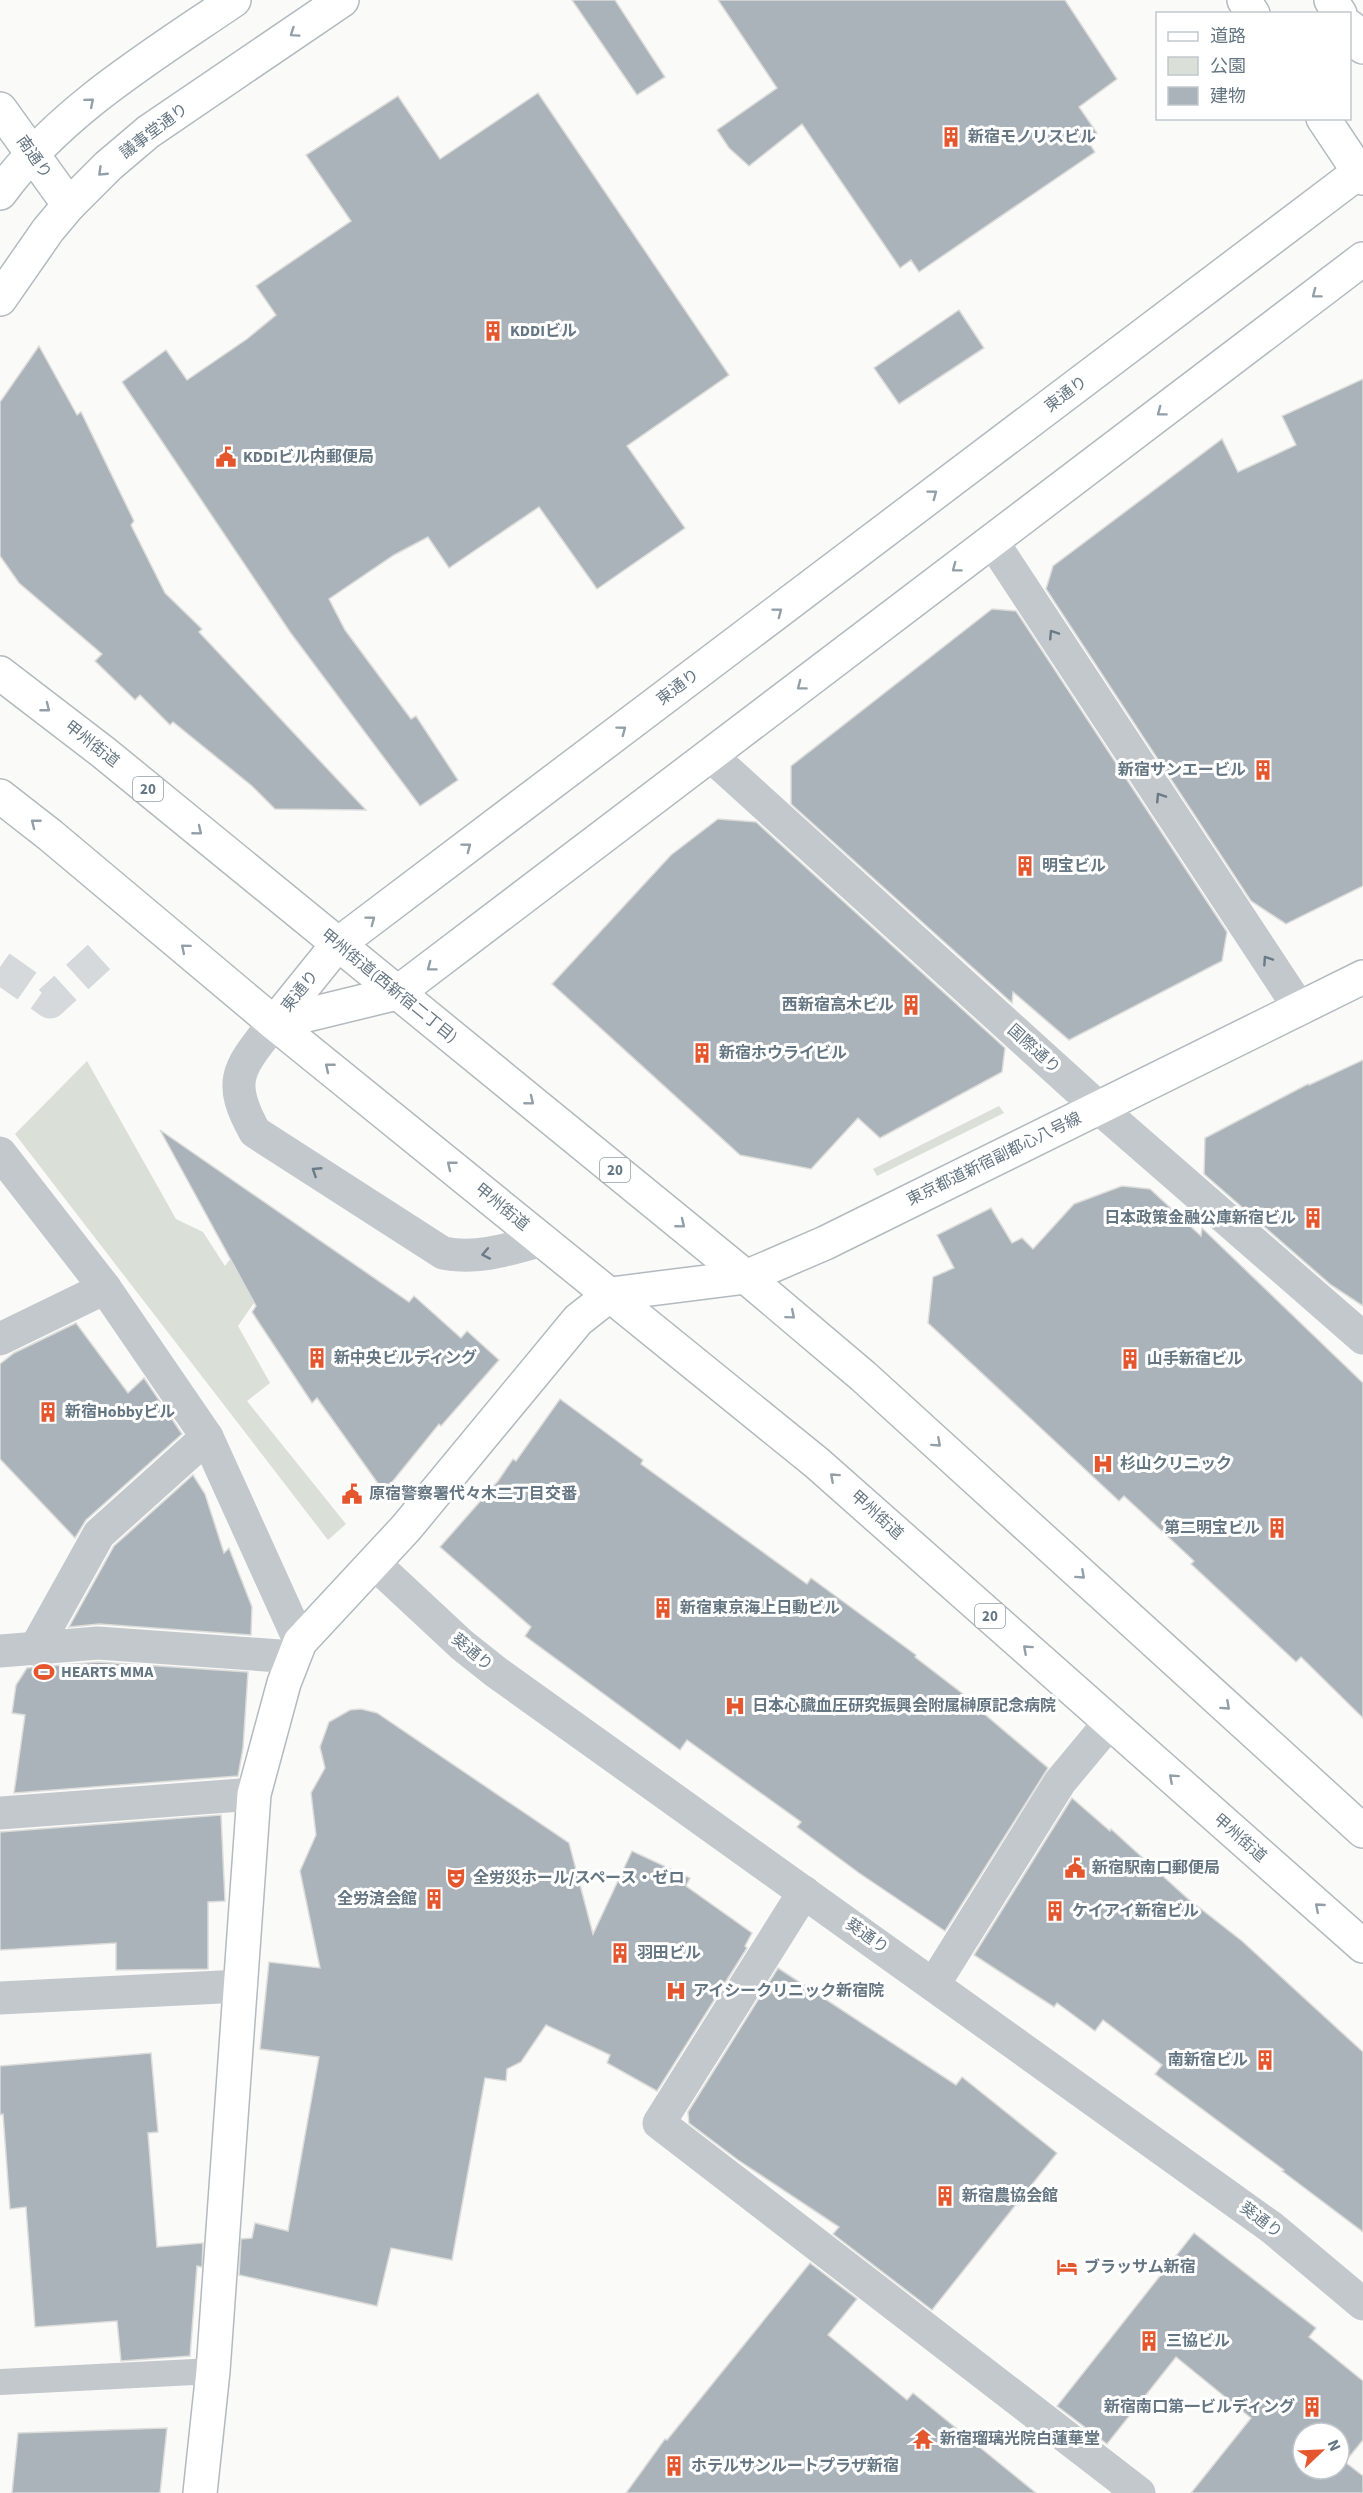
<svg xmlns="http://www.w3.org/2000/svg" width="1363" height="2493" font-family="'Source Sans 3','Noto Sans JP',sans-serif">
  <rect width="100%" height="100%" fill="#fafaf8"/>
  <g fill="#dadfd7">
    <polygon points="87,1061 176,1219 203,1232 225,1266 269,1206 304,1231 238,1326 270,1383 247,1401 346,1524 328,1540 15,1134"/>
    <polygon points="999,1106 1004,1113 877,1176 873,1169"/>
  </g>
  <g fill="#aab3b9" stroke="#dcdcda" stroke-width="1.5" fill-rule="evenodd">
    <polygon points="572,0 615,0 665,77 637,95"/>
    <polygon points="718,0 1065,0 1117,79 1079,107 1097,133 1087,140 1095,152 919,272 911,260 900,268 802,124 749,166 729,148 717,130 777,88"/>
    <polygon points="538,93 729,375 627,446 685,528 597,589 539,507 449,568 428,537 394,555 329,599 345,630 411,719 416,716 458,780 420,806 290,632 122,382 166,350 187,380 247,339 276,315 256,286 351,221 306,155 398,96 440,159"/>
    <polygon points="959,310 984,348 899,404 874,368"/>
    <polygon points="39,346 77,415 81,412 134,521 131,525 165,593 202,629 199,632 366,810 275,809 252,786 173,722 170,725 140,695 135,700 95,661 102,654 19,583 0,556 0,402"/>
    <polygon points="1363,379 1363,886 1286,924 1251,901 1046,589 1053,566 1222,439 1238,472 1296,445 1282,416"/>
    <polygon points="992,609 1016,611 1227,932 1222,961 1069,1040 1013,992 1012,1003 791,804 791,766"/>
    <polygon points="718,819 756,822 1005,1048 1002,1072 880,1138 858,1118 811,1169 740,1155 552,984 671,855"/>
    <polygon points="1363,1060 1363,1306 1331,1285 1204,1174 1205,1138 1308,1084 1309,1085"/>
    <polygon points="160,1130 409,1302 414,1296 461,1338 467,1331 499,1360 441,1426 439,1424 384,1492 317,1398 312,1403 252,1312 256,1306"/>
    <polygon points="1122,1186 1150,1189 1201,1236 1202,1228 1363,1383 1363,1718 1301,1657 1296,1662 1191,1564 1194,1561 1124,1496 1119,1501 928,1323 933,1277 954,1268 937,1235 991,1208 1012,1243 1022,1238 1033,1249 1074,1204"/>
    <polygon points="76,1323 128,1393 144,1378 182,1434 86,1520 75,1538 0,1459 0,1364 14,1353"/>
    <polygon points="560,1399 643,1460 641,1464 807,1584 811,1578 916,1655 915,1657 976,1704 975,1706 1048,1768 945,1931 859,1873 797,1827 801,1822 687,1740 680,1750 525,1636 531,1627 440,1547 498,1481 513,1459 516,1461"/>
    <polygon points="193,1475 205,1494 224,1553 229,1548 252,1607 251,1635 99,1624 69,1627 114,1546"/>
    <polygon points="98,1662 248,1672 243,1748 238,1776 14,1793 25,1715 12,1713 16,1685 27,1668"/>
    <polygon points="361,1709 377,1713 569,1843 593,1934 632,1851 690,1878 686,1886 752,1933 745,1946 747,1948 657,2091 607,2063 610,2055 546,2025 521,2062 507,2069 506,2081 485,2078 452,2260 391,2248 377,2306 239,2275 241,2239 252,2238 255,2223 288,2231 319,2057 260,2049 269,1962 320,1968 300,1871 316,1835 311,1793 325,1768 320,1747 329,1722 350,1710"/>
    <polygon points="1072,1798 1110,1831 1111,1829 1187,1898 1242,1941 1363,2052 1363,2232 1282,2171 1284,2170 1155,2074 1162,2065 1103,2020 1095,2031 1057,2003 1054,2007 974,1955"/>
    <polygon points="221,1815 225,1901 208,1902 208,1969 116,1970 116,1943 0,1950 0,1832"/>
    <polygon points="778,1968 956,2085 962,2077 1057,2153 932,2310 833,2234 839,2227 738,2160 689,2123 688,2112"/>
    <polygon points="151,2053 158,2132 148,2133 157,2247 203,2243 202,2267 197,2266 190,2356 121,2361 117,2321 35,2327 26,2207 10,2209 3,2114 0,2115 0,2066"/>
    <path d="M1194 2233 1316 2328 1309 2337 1363 2381V2440L1345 2462 1363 2476V2493H1191L1251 2418 1176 2357 1107 2444 1057 2406ZM1303 2433H1339V2469H1303Z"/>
    <polygon points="810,2263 857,2299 828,2335 907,2400 913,2393 1036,2493 626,2493 665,2439 667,2440"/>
    <polygon points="167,2428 160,2493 12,2493 18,2433"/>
  </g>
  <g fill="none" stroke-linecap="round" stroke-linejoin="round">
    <polyline stroke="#d5d9db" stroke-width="33" stroke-dasharray="33 16" stroke-linecap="butt" points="0,967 50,1002 99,957"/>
    <g stroke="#b3babf" stroke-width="36">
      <g id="secondary">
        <polyline points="1244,0 1253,14"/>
        <polyline points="1331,0 1340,14"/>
        <polyline points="1350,27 1363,47"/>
        <polyline points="0,109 69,205"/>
        <polyline points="1323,118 1363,178"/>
        <path d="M0 193C60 111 152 56 234 0"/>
        <polyline points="0,299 48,230 69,205 108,166 148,132 342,0"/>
        <polyline points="274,1023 337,945 1363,169"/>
        <polyline points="274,1023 397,993 1363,259"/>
        <polyline points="200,2493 213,2371 254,1794 284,1683 300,1642 406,1528 578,1320 611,1294 746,1277 825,1243 1363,977"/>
      </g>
    </g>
    <g stroke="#b4b9bd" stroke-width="36">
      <g id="highway">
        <polyline points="0,673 103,752 746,1277 863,1376 1363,1831"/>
        <polyline points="0,796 50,835 274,1023 817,1463 1363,1946"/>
      </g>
    </g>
    <polyline stroke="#c3c8cc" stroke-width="26" points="0,2382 213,2371"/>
    <g stroke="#c3c8cc" stroke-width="33">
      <polyline points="992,541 1300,1009"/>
      <polyline points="710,755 1099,1108 1363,1338"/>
      <path d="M274 1023C240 1067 225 1079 255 1132L443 1253C478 1260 510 1249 543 1240"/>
      <polyline points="0,1153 105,1288 207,1437 300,1642"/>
      <polyline points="0,1339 105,1288"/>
      <polyline points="374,1563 462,1645 496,1672 1271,2227 1363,2304"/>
      <polyline points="35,1649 99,1534 207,1437"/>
      <polyline points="0,1651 98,1643 294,1657"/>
      <polyline points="0,1813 254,1794"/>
      <polyline points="804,1892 659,2123 1139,2493"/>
      <polyline points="934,1984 1060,1782 1110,1722"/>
      <polyline points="0,1998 241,1986"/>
    </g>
    <use href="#secondary" stroke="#fff" stroke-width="33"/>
    <use href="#highway" stroke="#fff" stroke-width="33"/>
  </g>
  <defs><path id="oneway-chevron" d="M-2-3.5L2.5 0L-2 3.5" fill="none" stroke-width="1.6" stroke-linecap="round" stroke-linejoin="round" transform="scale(1.5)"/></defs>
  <g stroke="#939fa8">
    <use href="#oneway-chevron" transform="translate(294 33) rotate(146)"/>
    <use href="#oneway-chevron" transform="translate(90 102) rotate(-40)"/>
    <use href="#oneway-chevron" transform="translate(102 172) rotate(136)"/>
    <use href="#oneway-chevron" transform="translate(1316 294) rotate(143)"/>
    <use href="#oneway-chevron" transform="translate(1161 412) rotate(143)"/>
    <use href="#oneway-chevron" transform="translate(933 494) rotate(-37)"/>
    <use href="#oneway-chevron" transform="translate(956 568) rotate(143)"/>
    <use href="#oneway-chevron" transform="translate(778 612) rotate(-37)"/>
    <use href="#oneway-chevron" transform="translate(801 686) rotate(143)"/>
    <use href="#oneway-chevron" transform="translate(46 708) rotate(38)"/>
    <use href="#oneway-chevron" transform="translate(622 730) rotate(-37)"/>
    <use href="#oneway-chevron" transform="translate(35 823) rotate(-142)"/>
    <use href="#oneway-chevron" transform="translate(198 831) rotate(39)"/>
    <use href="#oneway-chevron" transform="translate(467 847) rotate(-37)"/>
    <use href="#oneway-chevron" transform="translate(371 920) rotate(-37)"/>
    <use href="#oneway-chevron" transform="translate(185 948) rotate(-140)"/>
    <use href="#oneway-chevron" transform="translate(431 967) rotate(143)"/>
    <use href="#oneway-chevron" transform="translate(329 1067) rotate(-141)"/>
    <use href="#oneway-chevron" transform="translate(530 1101) rotate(39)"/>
    <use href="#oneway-chevron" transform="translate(451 1165) rotate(-141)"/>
    <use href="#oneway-chevron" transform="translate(681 1224) rotate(39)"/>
    <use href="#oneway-chevron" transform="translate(791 1315) rotate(40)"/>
    <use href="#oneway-chevron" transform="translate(937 1443) rotate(42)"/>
    <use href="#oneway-chevron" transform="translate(834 1477) rotate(-138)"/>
    <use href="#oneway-chevron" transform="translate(1081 1575) rotate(42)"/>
    <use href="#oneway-chevron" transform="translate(1027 1649) rotate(-138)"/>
    <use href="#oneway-chevron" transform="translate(1226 1706) rotate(42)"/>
    <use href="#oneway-chevron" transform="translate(1173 1778) rotate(-138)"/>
    <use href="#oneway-chevron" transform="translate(1319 1907) rotate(-139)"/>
  </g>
  <g stroke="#6a7a87">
    <use href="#oneway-chevron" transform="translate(1053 634) rotate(-123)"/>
    <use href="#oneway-chevron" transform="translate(1160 797) rotate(-123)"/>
    <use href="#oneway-chevron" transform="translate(1267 960) rotate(-124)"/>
    <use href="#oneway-chevron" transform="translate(316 1171) rotate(-147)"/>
    <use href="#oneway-chevron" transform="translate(486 1254) rotate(169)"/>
  </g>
  <defs>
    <g id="building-bare" transform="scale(1.62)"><path d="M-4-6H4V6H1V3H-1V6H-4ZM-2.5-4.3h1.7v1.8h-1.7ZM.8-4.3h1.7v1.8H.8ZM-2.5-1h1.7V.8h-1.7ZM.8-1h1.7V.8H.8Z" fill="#e4572e" stroke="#fff" stroke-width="2.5" paint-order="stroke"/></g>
    <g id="civic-bare" transform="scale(1.62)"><path d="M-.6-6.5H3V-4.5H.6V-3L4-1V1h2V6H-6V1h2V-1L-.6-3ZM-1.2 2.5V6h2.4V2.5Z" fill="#e4572e" stroke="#fff" stroke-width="2.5" paint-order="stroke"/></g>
    <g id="hospital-bare" transform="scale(1.62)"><path d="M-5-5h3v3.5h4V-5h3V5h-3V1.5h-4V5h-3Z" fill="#e4572e" stroke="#fff" stroke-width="2.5" paint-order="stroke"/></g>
    <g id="stadium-bare" transform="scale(1.62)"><path d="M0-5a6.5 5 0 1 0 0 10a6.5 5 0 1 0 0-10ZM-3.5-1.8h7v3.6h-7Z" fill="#e4572e" stroke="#fff" stroke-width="2.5" paint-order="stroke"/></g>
    <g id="theatre-bare" transform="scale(1.62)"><path d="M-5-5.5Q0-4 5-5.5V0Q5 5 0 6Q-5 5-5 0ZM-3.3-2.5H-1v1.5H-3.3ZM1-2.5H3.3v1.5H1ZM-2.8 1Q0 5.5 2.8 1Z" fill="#e4572e" stroke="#fff" stroke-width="2.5" paint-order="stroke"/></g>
    <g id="hotel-bare" transform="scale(1.62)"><path d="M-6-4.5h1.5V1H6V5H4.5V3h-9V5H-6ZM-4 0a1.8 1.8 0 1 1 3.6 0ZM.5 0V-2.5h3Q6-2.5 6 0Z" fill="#e4572e" stroke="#fff" stroke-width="2.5" paint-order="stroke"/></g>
    <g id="temple-bare" transform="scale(1.62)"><path d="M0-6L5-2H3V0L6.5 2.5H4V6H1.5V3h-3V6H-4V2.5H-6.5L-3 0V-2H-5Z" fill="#e4572e" stroke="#fff" stroke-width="2.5" paint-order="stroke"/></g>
  </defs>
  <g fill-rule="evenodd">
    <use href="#building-bare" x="951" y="137"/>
    <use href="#building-bare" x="493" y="331"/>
    <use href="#civic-bare" x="226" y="457"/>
    <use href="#building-bare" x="1263" y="770"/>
    <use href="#building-bare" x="1025" y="866"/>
    <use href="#building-bare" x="911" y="1005"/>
    <use href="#building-bare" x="702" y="1053"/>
    <use href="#building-bare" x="1313" y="1218"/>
    <use href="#building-bare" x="317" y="1358"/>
    <use href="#building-bare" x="1130" y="1359"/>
    <use href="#building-bare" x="48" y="1412"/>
    <use href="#hospital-bare" x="1103" y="1464"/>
    <use href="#civic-bare" x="352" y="1494"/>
    <use href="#building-bare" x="1277" y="1528"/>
    <use href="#building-bare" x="663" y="1608"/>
    <use href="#stadium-bare" x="44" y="1672"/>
    <use href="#hospital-bare" x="735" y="1706"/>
    <use href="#civic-bare" x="1075" y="1868"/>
    <use href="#theatre-bare" x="456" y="1878"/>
    <use href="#building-bare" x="434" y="1899"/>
    <use href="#building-bare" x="1055" y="1911"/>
    <use href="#building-bare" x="620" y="1953"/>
    <use href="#hospital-bare" x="676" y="1991"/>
    <use href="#building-bare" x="1265" y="2060"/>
    <use href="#building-bare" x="945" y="2196"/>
    <use href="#hotel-bare" x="1067" y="2267"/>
    <use href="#building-bare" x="1149" y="2341"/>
    <use href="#building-bare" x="1312" y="2407"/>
    <use href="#temple-bare" x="923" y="2439"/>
    <use href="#building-bare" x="674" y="2466"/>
  </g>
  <g text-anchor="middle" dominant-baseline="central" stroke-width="6" stroke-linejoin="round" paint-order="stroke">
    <g fill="#fff" stroke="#939fa8" stroke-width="1.5">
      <rect x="133" y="777" width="30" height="24" rx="4.5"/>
      <rect x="600" y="1158" width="30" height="24" rx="4.5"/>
      <rect x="975" y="1604" width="30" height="24" rx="4.5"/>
    </g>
    <g font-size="15" font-weight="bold" fill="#657683">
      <text x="148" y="789">20</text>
      <text x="615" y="1170">20</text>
      <text x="990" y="1616">20</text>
    </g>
    <g font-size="16" fill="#657683" stroke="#fff">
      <text transform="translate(154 131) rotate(-37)">議事堂通り</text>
      <text transform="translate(34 157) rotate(55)">南通り</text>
      <text transform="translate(1066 394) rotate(-37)">東通り</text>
      <text transform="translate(678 687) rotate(-37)">東通り</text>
      <text transform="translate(92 744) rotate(38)">甲州街道</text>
      <text transform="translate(389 986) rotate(39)">甲州街道(西新宿二丁目)</text>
      <text transform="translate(300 991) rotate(-51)">東通り</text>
      <text transform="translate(1034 1049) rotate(42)">国際通り</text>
      <text transform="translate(994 1159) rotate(-26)">東京都道新宿副都心八号線</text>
      <text transform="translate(502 1207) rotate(39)">甲州街道</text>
      <text transform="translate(877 1515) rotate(42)">甲州街道</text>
      <text transform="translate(472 1652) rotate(40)">葵通り</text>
      <text transform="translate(1240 1838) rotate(41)">甲州街道</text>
      <text transform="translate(867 1936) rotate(35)">葵通り</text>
      <text transform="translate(1261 2220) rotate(37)">葵通り</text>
    </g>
    <g font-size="16" font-weight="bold" fill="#657683" stroke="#fff" text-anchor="start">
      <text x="968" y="137">新宿モノリスビル</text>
      <text x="510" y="331">KDDIビル</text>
      <text x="243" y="457">KDDIビル内郵便局</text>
      <text x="1246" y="770" text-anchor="end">新宿サンエービル</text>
      <text x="1042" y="866">明宝ビル</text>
      <text x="894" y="1005" text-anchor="end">西新宿高木ビル</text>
      <text x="719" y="1053">新宿ホウライビル</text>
      <text x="1296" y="1218" text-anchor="end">日本政策金融公庫新宿ビル</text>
      <text x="334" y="1358">新中央ビルディング</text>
      <text x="1147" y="1359">山手新宿ビル</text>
      <text x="65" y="1412">新宿Hobbyビル</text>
      <text x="1120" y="1464">杉山クリニック</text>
      <text x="369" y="1494">原宿警察署代々木二丁目交番</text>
      <text x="1260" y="1528" text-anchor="end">第二明宝ビル</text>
      <text x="680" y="1608">新宿東京海上日動ビル</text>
      <text x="61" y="1672">HEARTS MMA</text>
      <text x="752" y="1706">日本心臓血圧研究振興会附属榊原記念病院</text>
      <text x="1092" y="1868">新宿駅南口郵便局</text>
      <text x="473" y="1878">全労災ホール/スペース・ゼロ</text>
      <text x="417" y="1899" text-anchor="end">全労済会館</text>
      <text x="1072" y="1911">ケイアイ新宿ビル</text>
      <text x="637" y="1953">羽田ビル</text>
      <text x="693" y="1991">アイシークリニック新宿院</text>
      <text x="1248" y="2060" text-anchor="end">南新宿ビル</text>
      <text x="962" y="2196">新宿農協会館</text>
      <text x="1084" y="2267">ブラッサム新宿</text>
      <text x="1166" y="2341">三協ビル</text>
      <text x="1295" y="2407" text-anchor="end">新宿南口第一ビルディング</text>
      <text x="940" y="2439">新宿瑠璃光院白蓮華堂</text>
      <text x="691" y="2466">ホテルサンルートプラザ新宿</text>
    </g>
  </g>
  <rect x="1156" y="12" width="195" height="108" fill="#ffffff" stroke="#c1c8cd" stroke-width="1.5"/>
  <rect x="1168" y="32" width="30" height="9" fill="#ffffff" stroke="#c1c8cd" stroke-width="1.5"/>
  <text x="1210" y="42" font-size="18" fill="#657683">道路</text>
  <rect x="1168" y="57" width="30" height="18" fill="#dadfd7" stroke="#c1c8cd" stroke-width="1.5"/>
  <text x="1210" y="72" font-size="18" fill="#657683">公園</text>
  <rect x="1168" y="87" width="30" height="18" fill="#aab3b9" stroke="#c1c8cd" stroke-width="1.5"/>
  <text x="1210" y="102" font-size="18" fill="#657683">建物</text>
  <g transform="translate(1321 2451) rotate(67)"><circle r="28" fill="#ffffff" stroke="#c1c8cd" stroke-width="1.5"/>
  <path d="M0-4.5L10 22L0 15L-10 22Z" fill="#e4572e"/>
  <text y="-9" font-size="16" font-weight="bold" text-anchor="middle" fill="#657683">N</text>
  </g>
</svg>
